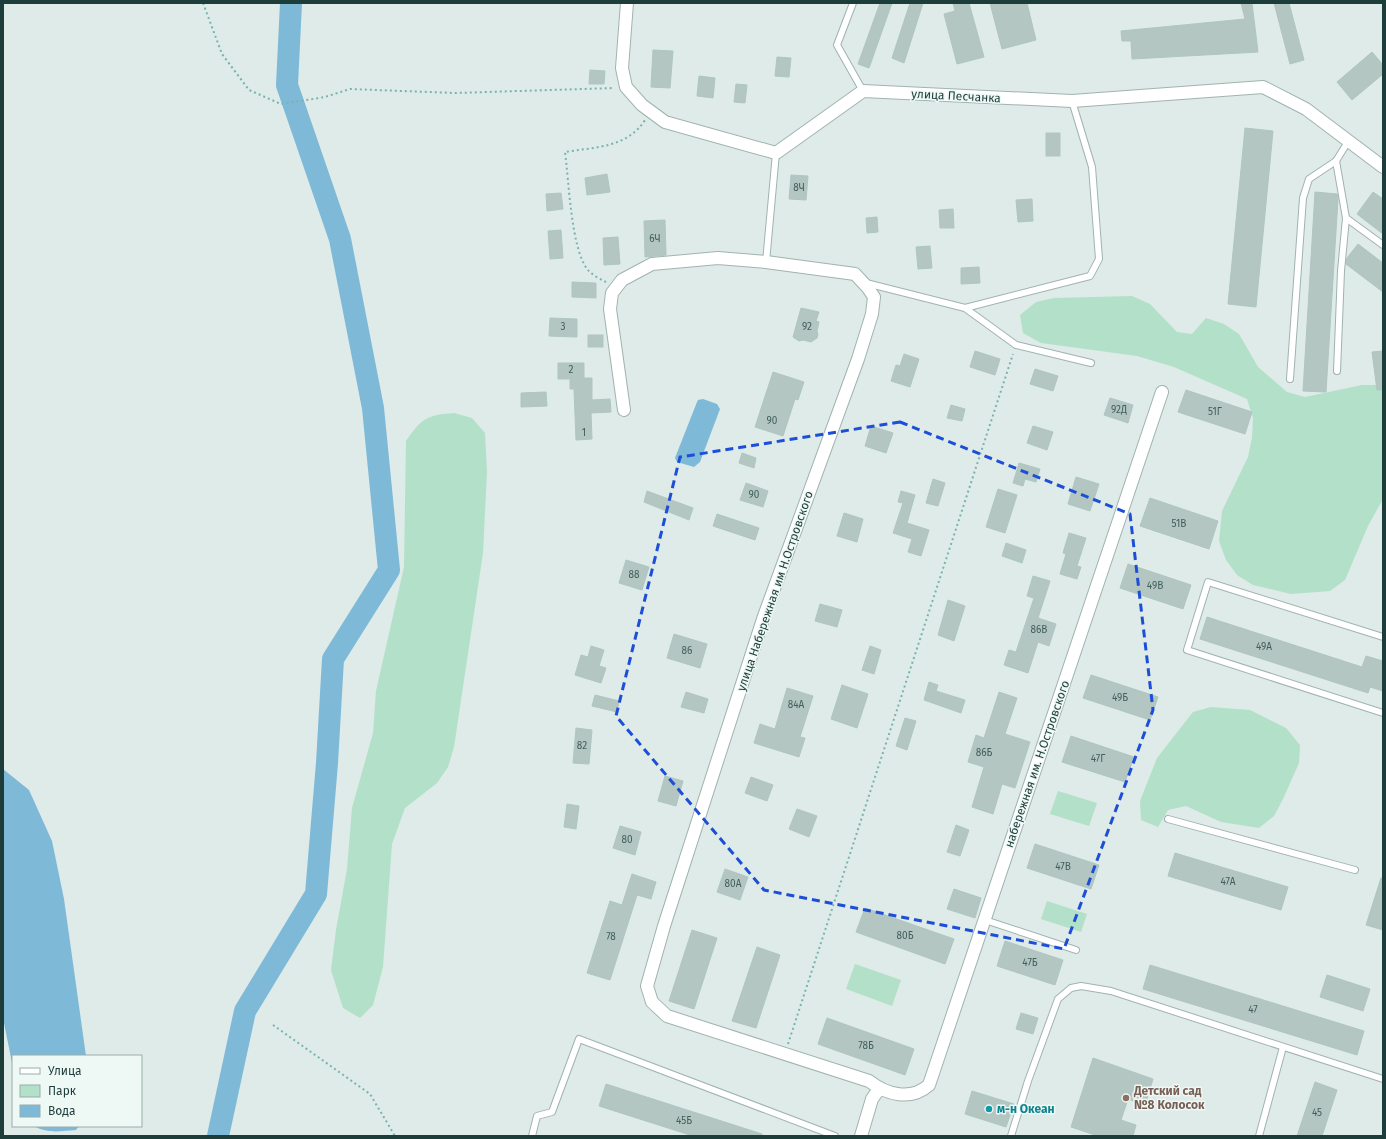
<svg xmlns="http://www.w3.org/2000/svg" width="1386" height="1139" font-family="'Fira Sans',sans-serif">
  <rect width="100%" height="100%" fill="#deebe8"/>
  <g fill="#b3e0c8">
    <polygon points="1132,296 1150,304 1177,332 1192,334 1206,318 1224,324 1239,334 1258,367 1287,392 1305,397 1362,385 1383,385 1383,499 1368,526 1345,580 1330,591 1291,594 1253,585 1237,575 1226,560 1219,541 1222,511 1248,457 1252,438 1253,418 1247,399 1174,367 1137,356 1041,343 1023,333 1020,315 1036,302 1054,298"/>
    <path d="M454 413 472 418 485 433 487 472 483 553 454 747 448 767 437 783 405 808 392 844 383 967 373 1005 360 1018 343 1008 331 970 336 930 347 869 352 808 373 733 376 691 404 567 406 441C422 418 427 415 454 413Z"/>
    <polygon points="1211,707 1250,710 1286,728 1300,745 1299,763 1283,799 1274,816 1259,828 1221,822 1186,806 1168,810 1158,827 1141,820 1140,801 1157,758 1193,712"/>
    <polygon points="1058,791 1097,803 1089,826 1050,814"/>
    <polygon points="1047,901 1087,914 1081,932 1041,919"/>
    <polygon points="855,964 901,980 892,1006 846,989"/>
  </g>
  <g fill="#7eb9d8">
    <polygon points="703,399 717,404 720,409 700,462 694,467 677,462 675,458 697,402 698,400"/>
    <polygon points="3,769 29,790 52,841 64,899 86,1056 13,1056 13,1068 3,1018"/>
    <path d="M34 1126H79L76 1130C61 1131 48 1134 34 1126Z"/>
  </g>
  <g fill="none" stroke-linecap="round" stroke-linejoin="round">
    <polyline stroke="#7eb9d8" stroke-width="22" points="218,1136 245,1011 316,894 327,763 333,659 389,570 373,408 340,239 287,85 291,3"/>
  </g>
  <g fill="#b3c6c1" stroke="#afc6c1">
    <polygon points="880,3 892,3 869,68 858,64"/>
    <polygon points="910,3 923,3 904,63 892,58"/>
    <polygon points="953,3 969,3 984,57 957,64 944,14 955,11"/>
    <polygon points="990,3 1027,3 1036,40 1002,49"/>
    <polygon points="1241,3 1252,3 1258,52 1132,59 1131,41 1122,41 1121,31 1245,19"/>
    <polygon points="1274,3 1289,3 1304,60 1290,64"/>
    <polygon points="653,50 673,51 670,88 651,87"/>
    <polygon points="1372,52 1383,65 1383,74 1352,100 1337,82"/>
    <polygon points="777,57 791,58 789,77 775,76"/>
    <polygon points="590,70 605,71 604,84 589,84"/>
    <polygon points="699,76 715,78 713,98 697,96"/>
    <polygon points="736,84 747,85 745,103 734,102"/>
    <polygon points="1245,128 1273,131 1256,307 1228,304"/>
    <rect x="1046" y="133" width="14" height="23"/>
    <polygon points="607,174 610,192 587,195 585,178"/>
    <polygon points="791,175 808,176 806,200 789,199"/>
    <polygon points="1315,192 1337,194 1338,199 1326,392 1303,391"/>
    <polygon points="1373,192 1383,199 1383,234 1357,214"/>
    <polygon points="561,193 563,209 547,211 546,194"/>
    <polygon points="1032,199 1033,221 1018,222 1016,200"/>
    <polygon points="953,209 954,228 940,228 939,210"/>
    <polygon points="877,217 878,232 867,233 866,218"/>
    <polygon points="665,220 666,255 645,257 644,221"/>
    <polygon points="561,230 563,258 550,259 548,231"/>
    <polygon points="618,237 620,264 604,265 603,238"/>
    <polygon points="1358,244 1383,263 1383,292 1346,264 1347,258"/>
    <polygon points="930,246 932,268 918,269 916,247"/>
    <polygon points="979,267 980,283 961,284 961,268"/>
    <polygon points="572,282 596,283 596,298 572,297"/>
    <polygon points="801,308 819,312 816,321 819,322 817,331 818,335 817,338 811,342 803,340 799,341 793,337"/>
    <polygon points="550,318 577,319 577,337 549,336"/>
    <rect x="588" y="335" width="15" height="12"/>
    <polygon points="975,351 1000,359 995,375 970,367"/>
    <polygon points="1383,351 1383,390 1377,390 1372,352"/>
    <polygon points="904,354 919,359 910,387 891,381 896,365 900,366"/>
    <polygon points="558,363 584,363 584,378 592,378 592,400 610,399 611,412 591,413 592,439 576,440 574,389 570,389 570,379 558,379"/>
    <polygon points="1035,369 1058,376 1053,391 1030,384"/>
    <polygon points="773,372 804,382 798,400 795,399 783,436 755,427"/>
    <polygon points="1186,390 1252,412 1245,434 1178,412"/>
    <polygon points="546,392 547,406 521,407 521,393"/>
    <polygon points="1110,398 1133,405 1128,423 1104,415"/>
    <polygon points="951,405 965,409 962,421 947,418"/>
    <polygon points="871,426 893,433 886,453 865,446"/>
    <polygon points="1033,426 1053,432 1047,450 1027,443"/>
    <polygon points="742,453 756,458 754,468 739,463"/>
    <polygon points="1019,463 1040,469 1036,482 1025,479 1023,486 1013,483"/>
    <polygon points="1076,477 1099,484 1090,511 1068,504"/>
    <polygon points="933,479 945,483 938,506 926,503"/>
    <polygon points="746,483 768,491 763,507 740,500"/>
    <polygon points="998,489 1017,495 1005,533 986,527"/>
    <polygon points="647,491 693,508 689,520 644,502"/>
    <polygon points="901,491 915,495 907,523 929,530 921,556 908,552 912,539 893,533 903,503 898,502"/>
    <polygon points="1150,498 1218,521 1209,549 1140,526"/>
    <polygon points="844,513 863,519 857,542 837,536"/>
    <polygon points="717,514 759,528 755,540 713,526"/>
    <polygon points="1069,533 1086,538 1077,566 1081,567 1077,579 1060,574 1066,554 1063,553"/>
    <polygon points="1006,543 1026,550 1022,563 1002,556"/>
    <polygon points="626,560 649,567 642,590 619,583"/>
    <polygon points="1128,564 1191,585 1183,609 1120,588"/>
    <polygon points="1033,576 1050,581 1038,618 1056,624 1049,646 1038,642 1028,673 1004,665 1009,650 1016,652 1034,598 1027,596"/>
    <polygon points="948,600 965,606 954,641 938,635"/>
    <polygon points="820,604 842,610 837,627 815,621"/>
    <polygon points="1207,617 1362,667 1366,656 1383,661 1383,691 1370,687 1368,693 1200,639"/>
    <polygon points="674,634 707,644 700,668 667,658"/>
    <polygon points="591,646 604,650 599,666 606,668 601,683 575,675 581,655 588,657"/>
    <polygon points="870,646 881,650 874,674 862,670"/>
    <polygon points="1091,675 1158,697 1150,720 1083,698"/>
    <polygon points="929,682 938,685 936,691 965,700 961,713 924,700"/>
    <polygon points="842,685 868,694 857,728 831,719"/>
    <polygon points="787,688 813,696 800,737 805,738 799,757 754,743 760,724 775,729"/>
    <polygon points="686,692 708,699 704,713 681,707"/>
    <polygon points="999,692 1017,698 1005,734 1030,742 1015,788 1002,784 993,814 972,807 984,767 968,762 976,735 984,738"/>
    <polygon points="595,695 619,701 617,712 592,706"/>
    <polygon points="905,718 916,721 907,750 896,746"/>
    <polygon points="576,728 592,730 589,764 573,763"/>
    <polygon points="1071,736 1134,757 1125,782 1062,762"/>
    <polygon points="665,776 683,781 676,806 658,801"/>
    <polygon points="751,777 773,785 767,801 745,793"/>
    <polygon points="567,804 579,806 576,829 564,827"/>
    <polygon points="797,809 817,816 809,837 789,829"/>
    <polygon points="956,825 969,830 960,856 947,852"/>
    <polygon points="620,826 641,832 635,855 613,848"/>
    <polygon points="1035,844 1099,865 1091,889 1027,868"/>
    <polygon points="1175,853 1288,887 1281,910 1168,876"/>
    <polygon points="725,869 748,877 740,900 717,892"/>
    <polygon points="632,874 656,882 651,899 637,895 610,980 587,973 610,901 622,905"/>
    <polygon points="1381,878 1383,878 1383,930 1366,925"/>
    <polygon points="954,889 981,898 975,918 947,909"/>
    <polygon points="865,908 954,939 945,964 856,932"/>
    <polygon points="692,930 717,938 694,1009 669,1001"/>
    <polygon points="1005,941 1063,960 1055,985 997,966"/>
    <polygon points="757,947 780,955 756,1028 732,1021"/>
    <polygon points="1150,965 1364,1031 1357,1055 1143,989"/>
    <polygon points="1327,975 1370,989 1363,1011 1320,997"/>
    <polygon points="1021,1013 1038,1018 1033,1034 1016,1029"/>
    <polygon points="827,1018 914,1049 905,1075 818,1044"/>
    <polygon points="1093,1058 1153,1079 1145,1105 1128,1099 1121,1120 1136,1125 1133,1136 1098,1136 1071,1127"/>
    <polygon points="1315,1082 1337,1090 1322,1136 1297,1136"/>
    <polygon points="606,1084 762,1134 762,1136 693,1136 599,1106"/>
    <polygon points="972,1091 1014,1104 1006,1127 965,1114"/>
  </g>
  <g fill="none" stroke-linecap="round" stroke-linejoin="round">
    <g stroke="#a0b3b0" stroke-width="8">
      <g id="lane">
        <polyline points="853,3 837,45 863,91"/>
        <polyline points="1336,161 1346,218 1383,245"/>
        <polyline points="766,262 776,153"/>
        <polyline points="866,283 965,308 1016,345 1091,363"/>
        <polyline points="965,308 1090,276 1099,259 1092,167 1072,101"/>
        <polyline points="1337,371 1341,271 1346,218"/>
        <polyline points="1290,379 1303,198 1309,179 1336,161 1349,140"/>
        <polyline points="1383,637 1208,582 1187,650 1383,713"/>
        <polyline points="1168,819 1355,870"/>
        <polyline points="985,920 1076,950"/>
        <polyline points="532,1136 537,1116 552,1112 579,1039 835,1136"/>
        <polyline points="1011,1136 1028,1081 1058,999 1071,988 1081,986 1111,991 1383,1079"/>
        <polyline points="1259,1136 1283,1047"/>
      </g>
    </g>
    <g stroke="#a0b3b0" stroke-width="14">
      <g id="street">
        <polyline points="627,3 622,68 626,87 642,105 665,122 776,153 863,91 1072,101 1263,87 1306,109 1383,167"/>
        <path d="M624 410 610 309 612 293 622 280 652 264 718 258 766 262 855 274 868 288 874 297 872 314 858 359 763 619 664 926 647 986 652 1002 667 1016 869 1081C887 1095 911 1101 929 1085L1162 392"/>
        <polyline points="861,1136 872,1099 879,1089"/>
      </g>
    </g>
    <g stroke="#7ab3ac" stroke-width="2" stroke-dasharray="2 3" stroke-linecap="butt">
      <polyline points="203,3 222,54 249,90 281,104 325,97 350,89 455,93 614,88"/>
      <path d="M606 282C600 279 592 275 588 270 571 250 569 181 565 152 595 147 627 148 645 120"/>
      <polyline points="273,1025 370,1094 395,1136"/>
      <polyline points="788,1044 1013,354"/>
    </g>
    <use href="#lane" stroke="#fff" stroke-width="6"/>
    <use href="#street" stroke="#fff" stroke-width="12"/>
  </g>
  <path fill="none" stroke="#1d4ed8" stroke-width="3" stroke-dasharray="8 5" stroke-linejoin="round" d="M900 422 1130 514 1153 710 1064 949 764 890 616 716 680 457Z"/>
  <circle fill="#8d6e63" stroke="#eef8f5" stroke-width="1.5" cx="1126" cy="1098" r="4"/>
  <circle fill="#0f9aa8" stroke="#eef8f5" stroke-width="1.5" cx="989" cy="1109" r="4"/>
  <g text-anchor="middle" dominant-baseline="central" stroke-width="3" stroke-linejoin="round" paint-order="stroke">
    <g font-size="10" fill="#425f5c">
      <text x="799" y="188">8Ч</text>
      <text x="655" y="239">6Ч</text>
      <text x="563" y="327">3</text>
      <text x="807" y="327">92</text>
      <text x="571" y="370">2</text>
      <text x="1119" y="410">92Д</text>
      <text x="1215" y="412">51Г</text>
      <text x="772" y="421">90</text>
      <text x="584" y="433">1</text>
      <text x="754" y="495">90</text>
      <text x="1179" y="524">51В</text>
      <text x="634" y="575">88</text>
      <text x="1155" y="586">49В</text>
      <text x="1039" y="630">86В</text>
      <text x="1264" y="647">49А</text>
      <text x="687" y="651">86</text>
      <text x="1120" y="698">49Б</text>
      <text x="796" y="705">84А</text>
      <text x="582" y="746">82</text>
      <text x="984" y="753">86Б</text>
      <text x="1098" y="759">47Г</text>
      <text x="627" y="840">80</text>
      <text x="1063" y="867">47В</text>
      <text x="1228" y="882">47А</text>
      <text x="733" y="884">80А</text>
      <text x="905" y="936">80Б</text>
      <text x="611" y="937">78</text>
      <text x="1030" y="963">47Б</text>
      <text x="1253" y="1010">47</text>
      <text x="866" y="1046">78Б</text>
      <text x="1317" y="1113">45</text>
      <text x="684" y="1121">45Б</text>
    </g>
    <g font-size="12" fill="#1d3d3a" stroke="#eef8f5">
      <text transform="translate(956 96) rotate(3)">улица Песчанка</text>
      <text transform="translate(775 591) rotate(-71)">улица Набережная им Н.Островского</text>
      <text transform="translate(1037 764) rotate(-71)">набережная им. Н.Островского</text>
    </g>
    <g font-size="12" font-weight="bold" fill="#785e54" stroke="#eef8f5" text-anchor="start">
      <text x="1134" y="1091">Детский сад<tspan x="1134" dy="14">№8 Колосок</tspan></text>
    </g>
    <g font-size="12" font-weight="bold" fill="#0d838f" stroke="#eef8f5" text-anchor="start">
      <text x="997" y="1109">м-н Океан</text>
    </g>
  </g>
  <rect width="1386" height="1139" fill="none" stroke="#1d3d3a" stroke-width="8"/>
  <rect x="12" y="1055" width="130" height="72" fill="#eef8f5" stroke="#9aadaa"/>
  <rect x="20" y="1068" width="20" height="6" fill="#ffffff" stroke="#9aadaa"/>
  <text x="48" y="1075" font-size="12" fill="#1d3d3a">Улица</text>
  <rect x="20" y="1085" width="20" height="12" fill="#b3e0c8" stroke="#9aadaa"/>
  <text x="48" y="1095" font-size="12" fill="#1d3d3a">Парк</text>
  <rect x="20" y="1105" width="20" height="12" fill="#7eb9d8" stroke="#9aadaa"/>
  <text x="48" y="1115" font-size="12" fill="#1d3d3a">Вода</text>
</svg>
